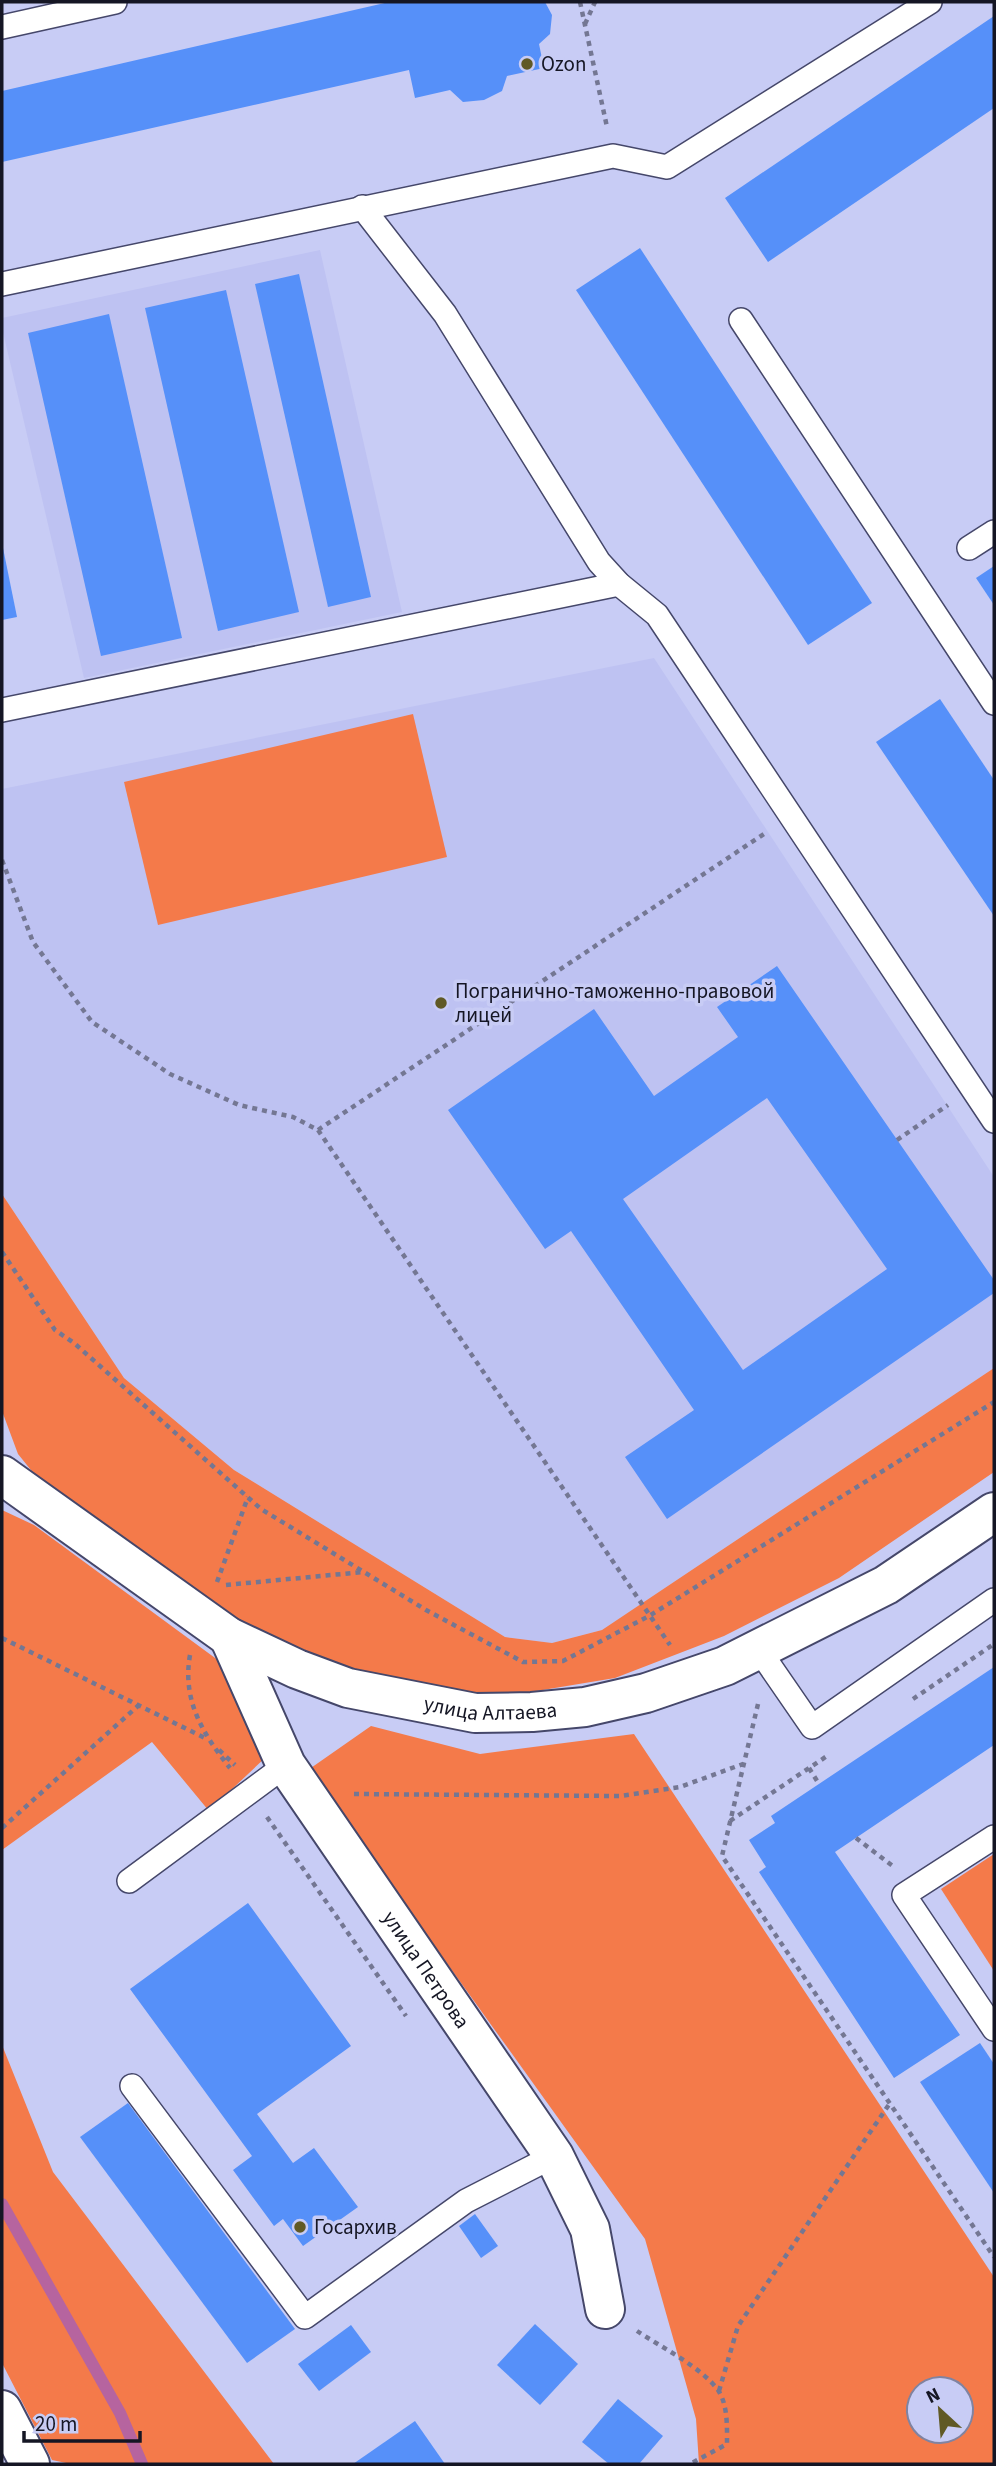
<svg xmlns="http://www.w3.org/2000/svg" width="996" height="2466" font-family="'Source Sans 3',sans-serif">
  <rect width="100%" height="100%" fill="#c8ccf5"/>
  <g fill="#bec2f2">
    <polygon points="320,250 402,612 84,678 2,328 2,318"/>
    <polygon points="654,658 994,1177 994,1368 602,1630 552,1643 505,1637 234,1470 124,1378 2,1194 2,789"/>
  </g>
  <g fill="#f47a4a" fill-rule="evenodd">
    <polygon points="413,714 447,857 158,925 124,782"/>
    <polygon points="2,1194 124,1378 234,1470 505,1637 552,1643 602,1630 994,1368 994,1472 839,1578 724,1636 615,1678 488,1699 403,1686 249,1636 64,1511 18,1454 2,1411"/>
    <polygon points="2,1510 34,1525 226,1666 267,1756 209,1811 152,1742 2,1850"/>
    <path d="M371 1726 480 1754 634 1734 994 2277V2464H699L696 2419 645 2239 308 1770ZM919 2389H961V2431H919Z"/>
    <polygon points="994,1854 994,1971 941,1889"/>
    <polygon points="2,2045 53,2172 274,2464 71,2464 52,2460 2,2363"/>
  </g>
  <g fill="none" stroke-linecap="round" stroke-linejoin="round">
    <polyline stroke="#b6649f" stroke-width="12" points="2,2204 120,2413 142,2464"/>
  </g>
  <g fill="#5690f9" fill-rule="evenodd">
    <polygon points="389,2 545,2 552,15 550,34 539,44 544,68 507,76 502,91 484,100 463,102 450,90 415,98 409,70 2,162 2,91"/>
    <polygon points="994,16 994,108 768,262 725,198"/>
    <polygon points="640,248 872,603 808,645 576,290"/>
    <polygon points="299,274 371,597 328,607 255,284"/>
    <polygon points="226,290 299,612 218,631 145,308"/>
    <polygon points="109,314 182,638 101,656 28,333"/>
    <polygon points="2,543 17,617 2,620"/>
    <polygon points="994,566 994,605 976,578"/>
    <polygon points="940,699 994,780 994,916 876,742"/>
    <path d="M777 966 994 1280V1293L667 1519 625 1457 694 1410 571 1231 545 1249 448 1110 594 1009 654 1096 738 1037 717 1007ZM767 1098 887 1269 743 1370 623 1199Z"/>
    <polygon points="994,1667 994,1745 835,1852 960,2035 894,2078 759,1872 766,1867 749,1840 775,1823 771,1816"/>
    <polygon points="248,1903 351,2046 257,2114 293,2163 314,2148 358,2207 303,2246 283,2219 274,2226 233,2170 252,2156 130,1989"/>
    <polygon points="980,2043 994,2064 994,2193 920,2082"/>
    <polygon points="128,2103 295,2329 247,2363 80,2137"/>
    <polygon points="475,2214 498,2246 481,2258 459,2226"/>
    <polygon points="535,2324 578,2364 540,2405 497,2365"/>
    <polygon points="351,2325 371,2352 319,2391 298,2364"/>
    <polygon points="618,2399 663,2436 639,2464 609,2464 582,2442"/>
    <polygon points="415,2421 445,2464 353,2464"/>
  </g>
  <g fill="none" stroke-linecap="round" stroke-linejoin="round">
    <g stroke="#45476a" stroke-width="26">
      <g id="lane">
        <polyline points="2,27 115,2"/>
        <polyline points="362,207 445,314 599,562 619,584 657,615 994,1121"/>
        <polyline points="2,284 613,156 667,167 930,2"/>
        <polyline points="741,320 994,703"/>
        <polyline points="969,548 994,532"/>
        <polyline points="2,710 619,584"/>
        <polyline points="759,1650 812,1727 994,1600"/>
        <polyline points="994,1837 904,1895 994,2029"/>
        <polyline points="129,1881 286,1765"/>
        <polyline points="132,2086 305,2317 466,2201 554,2156"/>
      </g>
    </g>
    <g stroke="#45476a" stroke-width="42">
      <g id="street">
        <path id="s1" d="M2 1475 229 1637 297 1669 348 1688 475 1713 532 1712 585 1707 646 1693 725 1666 886 1585 994 1512"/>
        <path id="s2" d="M229 1637 286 1765 554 2156 590 2229 605 2309"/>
        <polyline points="2,2410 30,2464"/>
      </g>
    </g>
    <g stroke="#747793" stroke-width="4.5" stroke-dasharray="5 5" stroke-linecap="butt">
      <polyline points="580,2 607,127"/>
      <polyline points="585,24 595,2"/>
      <polyline points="2,860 33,942 92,1022 170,1074 239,1105 293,1117 318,1130 670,1645"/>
      <polyline points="318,1130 767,832"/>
      <polyline points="897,1140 948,1105"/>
      <polyline points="2,1252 55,1330 74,1343 261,1509 426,1610 523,1662 563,1661 649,1616 994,1402"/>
      <polyline points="217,1582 248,1497"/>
      <polyline points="226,1585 363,1572"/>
      <polyline points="2,1638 207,1739"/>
      <path d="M190 1655C182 1701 203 1734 230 1768"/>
      <polyline points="913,1699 994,1644"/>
      <polyline points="758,1704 722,1856 994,2257"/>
      <polyline points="219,1750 235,1765"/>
      <polyline points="809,1768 819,1784"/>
      <polyline points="354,1794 620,1796 680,1787 743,1764"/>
      <polyline points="267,1817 406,2016"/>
      <polyline points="730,1821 827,1756"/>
      <polyline points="2,1828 139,1705"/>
      <polyline points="856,1838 894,1867"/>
      <path d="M637 2331C661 2347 701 2367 718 2390 728 2405 727 2427 727 2444L690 2464"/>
      <polyline points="719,2391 738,2326 890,2103"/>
    </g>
    <use href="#lane" stroke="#fff" stroke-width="23"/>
    <use href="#street" stroke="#fff" stroke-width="38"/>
  </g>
  <g fill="#605925" stroke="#c8ccf5" stroke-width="2.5">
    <circle cx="527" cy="64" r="7"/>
    <circle cx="441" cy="1003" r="7"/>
    <circle cx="300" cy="2227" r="7"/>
  </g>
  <g text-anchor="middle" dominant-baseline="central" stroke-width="7" stroke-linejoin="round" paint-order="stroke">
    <g font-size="21" fill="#151624" stroke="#c8ccf5" text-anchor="start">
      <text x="541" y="64">Ozon</text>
      <text x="455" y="991">Погранично-таможенно-правовой<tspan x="455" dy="24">лицей</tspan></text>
      <text x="314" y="2227">Госархив</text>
    </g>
    <g font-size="21" fill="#151624" stroke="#c8ccf5">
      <text stroke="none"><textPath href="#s1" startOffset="553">улица Алтаева</textPath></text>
      <text stroke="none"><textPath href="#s2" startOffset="388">улица Петрова</textPath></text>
    </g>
  </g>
  <rect width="996" height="2466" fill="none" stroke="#151624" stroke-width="7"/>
  <g transform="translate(940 2410) rotate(334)"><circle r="33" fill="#c8ccf5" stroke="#8083a1" stroke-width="2"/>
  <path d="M0-5L12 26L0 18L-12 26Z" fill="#605925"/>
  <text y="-10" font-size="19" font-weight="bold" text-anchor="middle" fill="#151624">N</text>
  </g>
  <path d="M24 2431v10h116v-10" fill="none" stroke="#151624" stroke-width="3.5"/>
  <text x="35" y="2431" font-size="21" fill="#151624" stroke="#c8ccf5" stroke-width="5" paint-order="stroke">20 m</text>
</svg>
